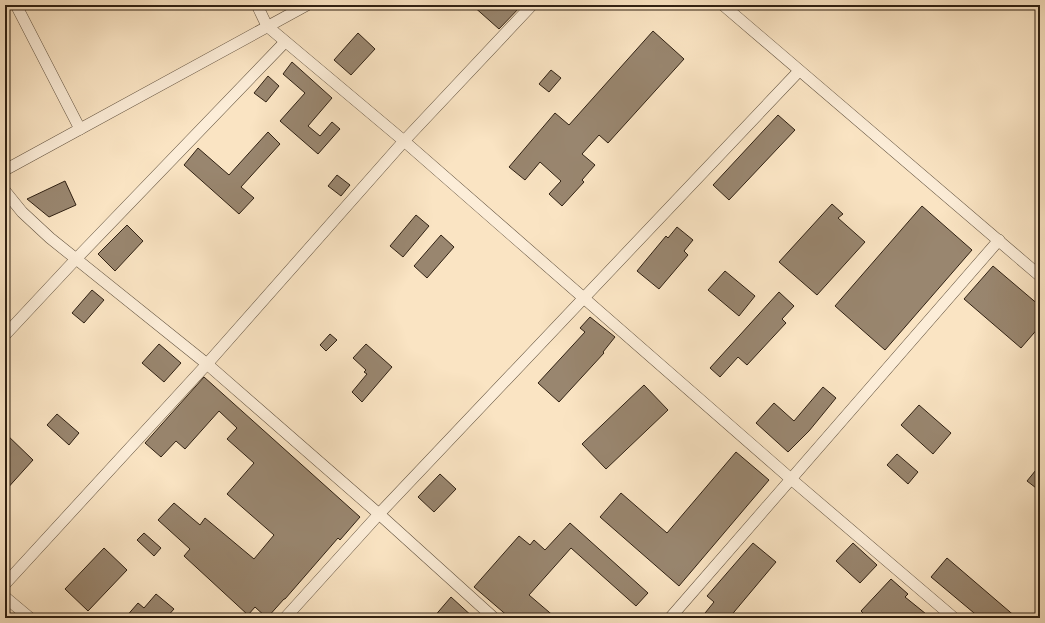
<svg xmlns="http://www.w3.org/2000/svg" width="1045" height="623" font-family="Cardo,serif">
  <rect width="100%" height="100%" fill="#fae4c3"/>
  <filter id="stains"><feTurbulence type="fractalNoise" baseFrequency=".005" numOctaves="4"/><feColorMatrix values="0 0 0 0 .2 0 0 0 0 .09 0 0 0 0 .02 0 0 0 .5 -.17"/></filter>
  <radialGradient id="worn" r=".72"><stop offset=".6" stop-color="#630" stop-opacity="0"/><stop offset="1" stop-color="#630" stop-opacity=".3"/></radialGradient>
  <g fill="#99866f" stroke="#302113">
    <polygon points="472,5 522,5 499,29"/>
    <polygon points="653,31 684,59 608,143 599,135 582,154 595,165 582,180 584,182 562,206 549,194 561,181 540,162 525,180 509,167 555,113 569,125"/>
    <polygon points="358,33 375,49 351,75 334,60"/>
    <polygon points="292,62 332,98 308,126 320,136 332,122 340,129 318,154 280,121 305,93 283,74"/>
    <polygon points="551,70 561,78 549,92 539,84"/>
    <polygon points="268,76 279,86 266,102 254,93"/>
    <polygon points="778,115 795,130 729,200 713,185"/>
    <polygon points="268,132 280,144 241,187 254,198 239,214 184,165 198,148 229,175"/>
    <polygon points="337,175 350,185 341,196 328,186"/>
    <polygon points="65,181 76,205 49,217 27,199"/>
    <polygon points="832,204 843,214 838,218 865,242 817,295 779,262"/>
    <polygon points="922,206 972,250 885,350 835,306"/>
    <polygon points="416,215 429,226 403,257 390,246"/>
    <polygon points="127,225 143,241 115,271 98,254"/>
    <polygon points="677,227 693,240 684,251 688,255 659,289 637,271 666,236 668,238"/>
    <polygon points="441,235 454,247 427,278 414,266"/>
    <polygon points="993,266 1040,306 1040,326 1021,348 964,299"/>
    <polygon points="725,271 755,296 739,316 708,290"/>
    <polygon points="92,290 104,300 84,323 72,313"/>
    <polygon points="779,292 794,306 782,319 786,323 747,365 738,357 720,377 710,368"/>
    <polygon points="590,317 615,337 603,352 604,353 559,402 538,383 585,332 580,328"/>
    <polygon points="330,334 337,340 326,351 320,345"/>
    <polygon points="159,344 181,363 164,382 142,363"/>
    <polygon points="366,344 392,367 362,402 352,392 367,374 364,372 366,370 353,358"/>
    <polygon points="204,377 360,517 340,540 338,538 285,599 284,599 267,618 255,607 248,615 184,556 190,549 158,520 174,503 200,525 205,518 254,559 274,535 227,494 254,463 227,439 237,428 219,411 185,449 176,441 161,457 145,443"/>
    <polygon points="644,385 668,410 606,469 582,444"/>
    <polygon points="823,387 836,398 809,431 788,452 756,423 774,403 794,421"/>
    <polygon points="919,405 951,433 933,454 901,425"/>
    <polygon points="57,414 79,433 69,445 47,425"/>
    <polygon points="5,433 33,460 5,491"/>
    <polygon points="736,452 769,480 679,586 600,517 621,493 667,533"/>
    <polygon points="897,454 918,472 908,484 887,465"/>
    <polygon points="1040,465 1040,491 1027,481"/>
    <polygon points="440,474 456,489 434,512 418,497"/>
    <polygon points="570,523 648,593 636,606 571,548 529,595 556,618 510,618 474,587 519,536 530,545 534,540 545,550"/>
    <polygon points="144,533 161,548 154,556 137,540"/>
    <polygon points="753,543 776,562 729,618 701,618 714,602 707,596"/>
    <polygon points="853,543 877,565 860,583 836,561"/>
    <polygon points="104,548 127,570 88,611 65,589"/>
    <polygon points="947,558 1017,618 980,618 931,577"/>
    <polygon points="891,579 908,594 905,597 931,618 868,618 861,611"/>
    <polygon points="156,594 174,609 166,618 125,618 138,603 144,608"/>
    <polygon points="451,597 474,618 433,618"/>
  </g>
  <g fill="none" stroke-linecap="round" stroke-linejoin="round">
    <g stroke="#62523f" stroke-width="12">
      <g id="minor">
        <polyline points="16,5 80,129"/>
        <polyline points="257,5 267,26 404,141 791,479 954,618"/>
        <polyline points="723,5 1040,276"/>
        <polyline points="5,170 307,5"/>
        <polyline points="5,191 22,212 50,238 207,364 5,584"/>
        <polyline points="5,335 76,259 285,42"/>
        <polyline points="5,597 30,618"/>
        <polyline points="285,618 379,514 799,71"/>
        <polyline points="494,618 379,514 207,364 404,141 532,5"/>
        <polyline points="670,618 999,240"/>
      </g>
    </g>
    <use href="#minor" stroke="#fcedd8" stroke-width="11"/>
  </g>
  <rect width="1045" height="623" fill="none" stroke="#fae4c3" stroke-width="20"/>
  <rect x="6" y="6" width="1033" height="611" fill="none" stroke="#302113" stroke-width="2"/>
  <rect x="10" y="10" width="1025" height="603" fill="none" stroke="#302113"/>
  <rect width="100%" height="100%" filter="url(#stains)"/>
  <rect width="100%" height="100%" fill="url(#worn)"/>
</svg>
